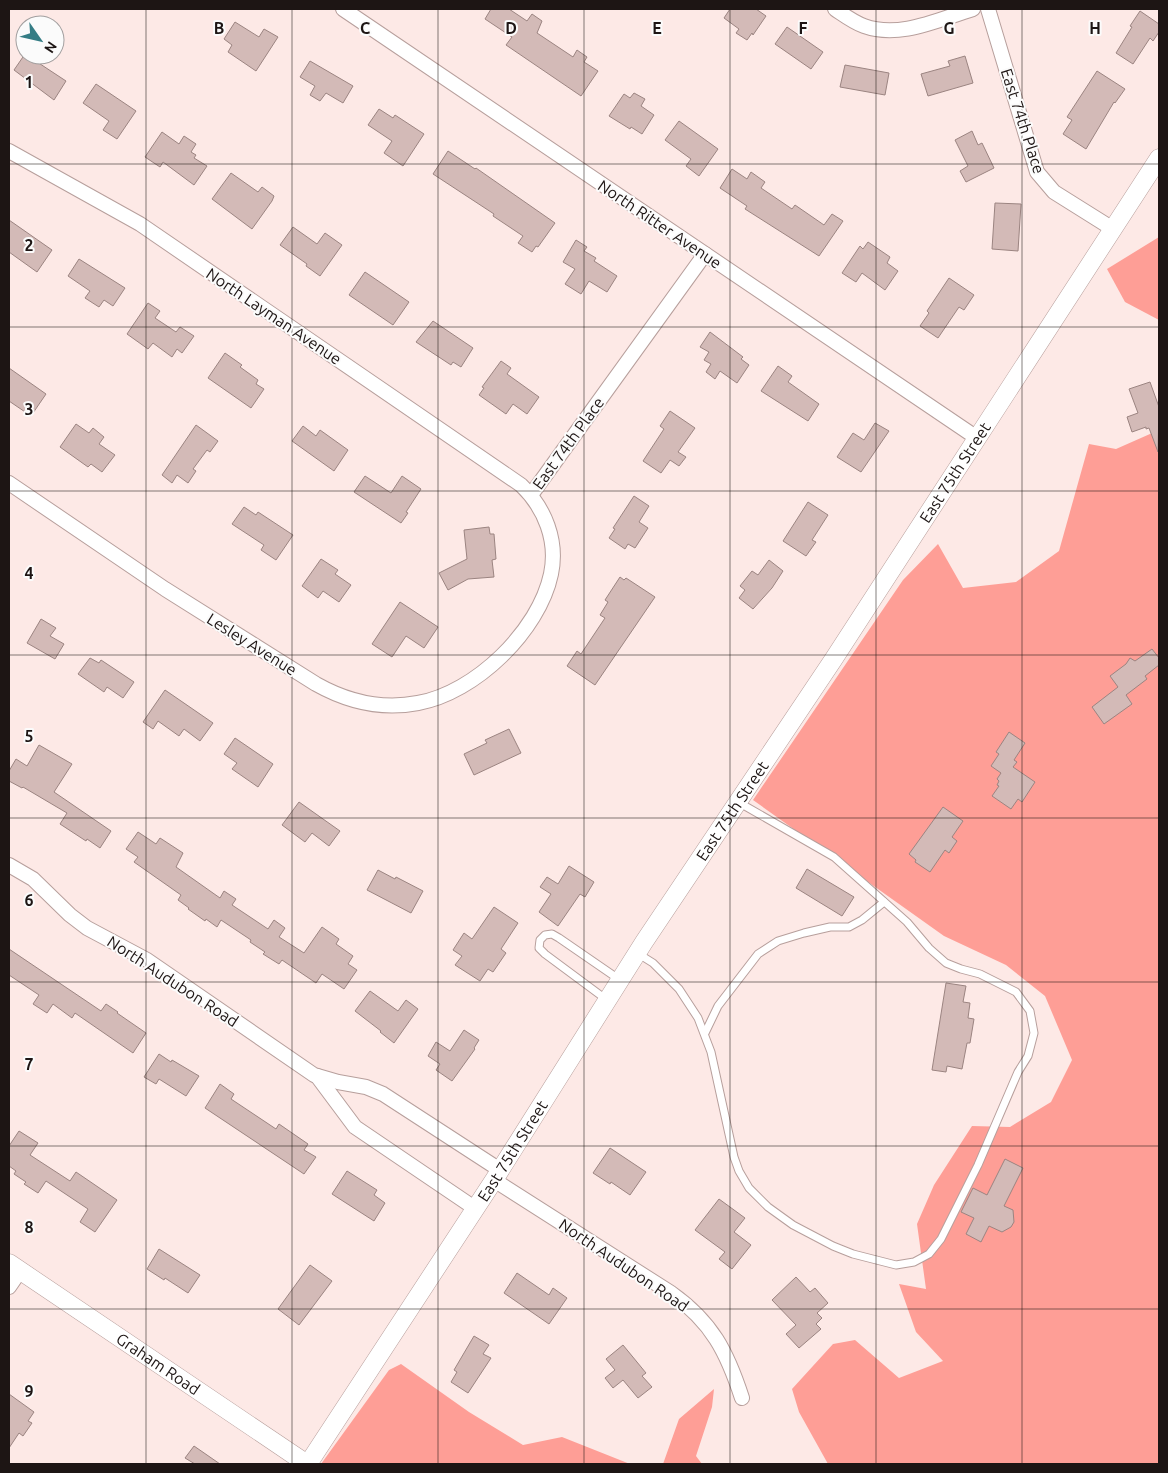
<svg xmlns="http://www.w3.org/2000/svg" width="1168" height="1473" font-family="Ubuntu,sans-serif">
  <rect width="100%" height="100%" fill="#fde9e6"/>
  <g fill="#fe9e96">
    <polygon points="1159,237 1159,320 1125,302 1107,269"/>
    <polygon points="1159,430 1159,1464 828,1464 799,1412 792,1389 833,1344 855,1340 899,1378 943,1361 916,1332 899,1284 926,1289 917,1224 934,1185 972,1126 1010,1127 1051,1102 1072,1060 1045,996 1006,965 944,936 753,800 903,580 938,544 963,588 1016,582 1059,551 1089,444 1116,449"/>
    <polygon points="401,1364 469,1412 523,1445 562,1437 630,1464 321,1464 389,1370"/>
    <polygon points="714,1389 712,1407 696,1456 702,1464 663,1464 679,1419"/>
  </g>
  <g fill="#d3bab7" stroke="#9b8481">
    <polygon points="491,9 509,9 527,21 532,14 542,21 537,33 573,57 577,50 587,57 584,62 598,71 581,96 506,45 512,37 485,19"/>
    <polygon points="730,9 756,9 766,16 753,35 752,33 747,40 736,33 739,29 724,18"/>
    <polygon points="1140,11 1159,24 1159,32 1153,41 1150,38 1133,64 1116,53 1132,27 1130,26"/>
    <polygon points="235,22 259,37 264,29 278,37 256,71 228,52 232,45 224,39"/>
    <polygon points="787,27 823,52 811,69 775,44"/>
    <polygon points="25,54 66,81 54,100 14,70"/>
    <polygon points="965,56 973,83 928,96 921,74 950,66 948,61"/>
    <polygon points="310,61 353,86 343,103 326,93 320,101 310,95 315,86 300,77"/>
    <polygon points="845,65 889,73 885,95 840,87"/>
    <polygon points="1097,71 1125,89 1115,103 1114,102 1086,149 1063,134 1072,120 1067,117"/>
    <polygon points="96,84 136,111 117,139 103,130 109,121 83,103"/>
    <polygon points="634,93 645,99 641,106 654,115 642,134 631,127 630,129 609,116 624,94 630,98"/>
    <polygon points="379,109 393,118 395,115 424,134 403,166 384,153 392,141 368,125"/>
    <polygon points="679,121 718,149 699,176 686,166 691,159 665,140"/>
    <polygon points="972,131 978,145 982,143 994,168 966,182 960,171 968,166 955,140"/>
    <polygon points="162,132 179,144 184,136 196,144 191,152 196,155 194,158 207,166 194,185 163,162 160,167 145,157"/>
    <polygon points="448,151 475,169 476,168 555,223 538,247 536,246 532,252 518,243 523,236 493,216 494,214 433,174"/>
    <polygon points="732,169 747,179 751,172 765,182 761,188 792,209 795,205 824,225 832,214 843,221 819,256 745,209 747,206 720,188"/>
    <polygon points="231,173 258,192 262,187 274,196 272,201 252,229 212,199"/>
    <polygon points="995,203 1021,204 1018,251 992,249"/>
    <polygon points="9,220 52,250 37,272 9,252"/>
    <polygon points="293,227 317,244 325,233 342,245 320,276 306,266 307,264 280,245"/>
    <polygon points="576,240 587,247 584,251 596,258 594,261 617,276 607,292 589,281 581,294 565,284 575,269 563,262"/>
    <polygon points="868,242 890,257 887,263 898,271 885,290 862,273 856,282 842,273 860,246 863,249"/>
    <polygon points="79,259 125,288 113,306 104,300 99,307 85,298 90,291 68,276"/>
    <polygon points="365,272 409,302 393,325 349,295"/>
    <polygon points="949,278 974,295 964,310 959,307 938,338 920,326 929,313 927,311"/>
    <polygon points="148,303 160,311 155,318 176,332 180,327 194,336 182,353 177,349 172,357 153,343 148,349 127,334"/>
    <polygon points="433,321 473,348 461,367 453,362 451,365 416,342"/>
    <polygon points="710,332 743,357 741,359 749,365 737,383 720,371 715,379 706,372 711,364 704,360 709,352 700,347"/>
    <polygon points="225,353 242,365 240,367 258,380 256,384 264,389 251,408 208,378"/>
    <polygon points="501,361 511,368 507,374 539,397 527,414 513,404 506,414 479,395 484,388 482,387"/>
    <polygon points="778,366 792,376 788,382 819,404 808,421 761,391"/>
    <polygon points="9,368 46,394 31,416 9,401"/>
    <polygon points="1150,382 1159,407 1158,452 1149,428 1146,429 1146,427 1132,432 1127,417 1138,413 1129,389"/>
    <polygon points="670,411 695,428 678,452 686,457 679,466 670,460 661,473 643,461 664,429 660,426"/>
    <polygon points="875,423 889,431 861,472 837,457 853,433 864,440"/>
    <polygon points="76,424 89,433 93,428 104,437 99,444 115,455 102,472 91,464 88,467 60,447"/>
    <polygon points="196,425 218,441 210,452 207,450 193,469 196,471 188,483 177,475 172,483 162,475"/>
    <polygon points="303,426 316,436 320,430 348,450 334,471 292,441"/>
    <polygon points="365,476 391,493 402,476 421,489 406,512 408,513 401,523 354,492"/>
    <polygon points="634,496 649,506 639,522 648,528 635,548 628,544 625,549 609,538 615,529 613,528"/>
    <polygon points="808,502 828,515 812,540 816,542 806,556 783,541"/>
    <polygon points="244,507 256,515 258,512 293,535 276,560 261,550 264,545 232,524"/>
    <polygon points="489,527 490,534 494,534 496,559 492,560 494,577 468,579 448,590 439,573 467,559 464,530"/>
    <polygon points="321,559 338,570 335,574 351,585 339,602 323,591 318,598 302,586"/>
    <polygon points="769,560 783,571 772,588 753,609 739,598 745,590 740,586 752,571 758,575"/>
    <polygon points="620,577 624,580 626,578 655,597 595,685 567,666 577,651 581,654 605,618 600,615 608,602 605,600"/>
    <polygon points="400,602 438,627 424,648 406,636 392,657 372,644"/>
    <polygon points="41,619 56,628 50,636 64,644 55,659 27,643"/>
    <polygon points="1152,649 1159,658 1159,665 1145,676 1147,679 1126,695 1132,704 1104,724 1092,707 1118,687 1110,676 1126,664 1130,658 1135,661"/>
    <polygon points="90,658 99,663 101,660 134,682 123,698 107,687 104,692 78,674"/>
    <polygon points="165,690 213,723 200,741 184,729 179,736 158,721 153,729 143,722"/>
    <polygon points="509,729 521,753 474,775 464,754 487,743 485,740"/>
    <polygon points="1009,732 1025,743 1014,760 1017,762 1013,767 1035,782 1022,802 1018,799 1011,809 992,796 999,786 997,785 999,781 997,779 1001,773 991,766 999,754 996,752"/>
    <polygon points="235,738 273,764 258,787 232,769 237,763 224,754"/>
    <polygon points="39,745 72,764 54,792 111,831 100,848 87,839 86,841 60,824 67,813 23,787 22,788 9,781 9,771 16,759 27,766"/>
    <polygon points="299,802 340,831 329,846 312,833 305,842 282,825"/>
    <polygon points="943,807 963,821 952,837 957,841 949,853 945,850 930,872 915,862 916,860 909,854"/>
    <polygon points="138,832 156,844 160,838 183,853 176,867 220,898 224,891 236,899 232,905 268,929 274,920 285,928 279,937 304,953 322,927 339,939 336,944 353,956 348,964 357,970 344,989 322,974 316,983 282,960 279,964 263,954 265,952 250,942 251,940 221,920 217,927 206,919 205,921 188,909 189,908 178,900 181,895 134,862 138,857 126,849"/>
    <polygon points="569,866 594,882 585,897 580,894 558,926 539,912 551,894 540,887 547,877 558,884"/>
    <polygon points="807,869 854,897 842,916 796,888"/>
    <polygon points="378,870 395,879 396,877 423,891 411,913 367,890"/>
    <polygon points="494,907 518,923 501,949 506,953 493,972 488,969 480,981 455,965 462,956 453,950 464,933 472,939"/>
    <polygon points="9,949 101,1011 106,1004 118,1012 117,1013 146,1033 133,1053 75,1013 72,1018 53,1004 47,1013 33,1004 39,995 9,975"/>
    <polygon points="946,983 966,986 963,1002 970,1003 968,1018 974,1019 970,1043 967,1043 962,1069 947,1066 946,1072 932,1070"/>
    <polygon points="370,991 398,1011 406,1000 418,1009 394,1043 380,1032 381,1031 355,1011"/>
    <polygon points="464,1030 479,1040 474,1048 475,1049 452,1081 436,1070 440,1064 428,1056 436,1042 450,1051"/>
    <polygon points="159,1054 171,1062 172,1060 199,1076 186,1096 159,1079 156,1084 144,1077"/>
    <polygon points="220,1084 234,1094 231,1099 276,1129 279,1124 308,1144 304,1150 316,1157 304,1174 205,1108"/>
    <polygon points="19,1131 38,1143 30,1155 70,1181 76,1172 117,1200 95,1232 80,1222 88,1209 46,1181 38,1193 24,1184 26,1182 14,1174 16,1171 9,1166 9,1146"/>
    <polygon points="610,1148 646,1172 630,1195 611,1182 610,1184 593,1173"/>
    <polygon points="1005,1159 1023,1168 1004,1206 1013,1210 1014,1222 1011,1227 1002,1232 989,1226 981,1242 966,1234 974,1218 961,1212 973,1188 987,1195"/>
    <polygon points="347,1171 377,1190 374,1195 385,1203 374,1221 332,1194"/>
    <polygon points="719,1199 745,1218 734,1232 751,1245 732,1269 719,1259 725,1252 695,1230"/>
    <polygon points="159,1249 200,1275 188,1293 165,1278 164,1280 147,1269"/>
    <polygon points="310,1265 332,1281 299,1325 278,1309"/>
    <polygon points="517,1273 549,1295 553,1288 567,1298 549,1324 504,1293"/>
    <polygon points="796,1277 810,1292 815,1288 828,1303 817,1313 822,1318 816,1324 821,1329 799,1348 786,1334 796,1325 772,1300"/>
    <polygon points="474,1336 489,1345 483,1354 491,1358 468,1393 451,1382 457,1372 454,1370"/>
    <polygon points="623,1345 646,1373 642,1376 652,1387 638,1398 623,1380 613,1388 605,1378 615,1370 606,1359"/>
    <polygon points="9,1394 34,1412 28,1421 32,1423 23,1436 19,1433 9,1448"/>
    <polygon points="194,1446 220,1464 195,1464 185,1458"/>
  </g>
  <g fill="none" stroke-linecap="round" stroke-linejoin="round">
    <g stroke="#b79f9c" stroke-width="9">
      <g id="service">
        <polyline points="637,953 653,963 679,989 698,1018 711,1052 734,1157 739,1171 749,1188 768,1207 793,1225 833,1246 853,1254 896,1265 914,1262 929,1254 941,1239 978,1165 1018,1072 1028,1056 1034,1033 1030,1011 1016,992 980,974 961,969 946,963 929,948 907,922 834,857 738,802"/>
        <polyline points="607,1000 545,954 539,948 540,940 545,935 552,934 559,938 620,980"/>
        <polyline points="705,1033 718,1006 758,954 778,941 804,933 830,927 849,927 862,920 884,902"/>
      </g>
    </g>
    <g stroke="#b79f9c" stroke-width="16">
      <g id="minor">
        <polyline points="343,9 977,438"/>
        <path d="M835 9C844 15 853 22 864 26 900 39 939 19 973 9"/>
        <polyline points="988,9 1037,172 1054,192 1113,229"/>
        <path d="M9 151 140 224 521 485C545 508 558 541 551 574 539 631 475 693 418 703 382 710 348 702 316 684L165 589 9 483"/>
        <polyline points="531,495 705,254"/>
        <polyline points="9,865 33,879 70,915 87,928 147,960 314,1075 338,1082 366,1087 383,1094 500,1170"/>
        <polyline points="317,1076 355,1127 476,1209"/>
        <path d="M494 1180 671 1293C712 1322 727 1352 742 1398"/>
        <polyline points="9,1287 20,1271"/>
      </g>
    </g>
    <g stroke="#b79f9c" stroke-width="19">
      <g id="tertiary">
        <path id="s1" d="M9 1263 307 1464"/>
        <path id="s2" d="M308 1464 494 1180 644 942 833 660 1159 158"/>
      </g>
    </g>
    <use href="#service" stroke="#fff" stroke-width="7"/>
    <use href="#minor" stroke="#fff" stroke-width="14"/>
    <use href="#tertiary" stroke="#fff" stroke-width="18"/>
  </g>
  <path fill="none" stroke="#1d1514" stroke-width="1" stroke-opacity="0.55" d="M146 9V1464M292 9V1464M438 9V1464M584 9V1464M730 9V1464M876 9V1464M1022 9V1464M9 164H1159M9 327H1159M9 491H1159M9 655H1159M9 818H1159M9 982H1159M9 1146H1159M9 1309H1159"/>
  <g text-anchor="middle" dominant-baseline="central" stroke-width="4" stroke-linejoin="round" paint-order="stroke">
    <g font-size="16" fill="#1d1514" stroke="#fbfbfb">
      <text transform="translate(1023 121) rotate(72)">East 74th Place</text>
      <text transform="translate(660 224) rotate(34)">North Ritter Avenue</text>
      <text transform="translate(274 316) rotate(34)">North Layman Avenue</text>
      <text transform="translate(568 443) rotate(-54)">East 74th Place</text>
      <text stroke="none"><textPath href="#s2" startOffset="1184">East 75th Street</textPath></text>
      <text transform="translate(252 644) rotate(32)">Lesley Avenue</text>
      <text stroke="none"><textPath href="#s2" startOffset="779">East 75th Street</textPath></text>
      <text transform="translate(173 981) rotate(33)">North Audubon Road</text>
      <text stroke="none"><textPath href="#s2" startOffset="374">East 75th Street</textPath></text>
      <text transform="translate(624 1265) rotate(34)">North Audubon Road</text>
      <text stroke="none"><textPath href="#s1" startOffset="180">Graham Road</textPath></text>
    </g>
  </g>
  <g font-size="16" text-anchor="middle" font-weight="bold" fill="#1d1514" stroke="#fbfbfb" stroke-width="4" stroke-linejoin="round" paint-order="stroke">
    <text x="219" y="34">B</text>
    <text x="365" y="34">C</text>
    <text x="511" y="34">D</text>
    <text x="657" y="34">E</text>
    <text x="803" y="34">F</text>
    <text x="949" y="34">G</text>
    <text x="1095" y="34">H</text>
    <text x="29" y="88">1</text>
    <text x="29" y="251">2</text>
    <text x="29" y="415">3</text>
    <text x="29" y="579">4</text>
    <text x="29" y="742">5</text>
    <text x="29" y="906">6</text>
    <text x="29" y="1070">7</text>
    <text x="29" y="1233">8</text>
    <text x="29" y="1397">9</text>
  </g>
  <rect width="1168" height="1473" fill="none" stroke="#1d1514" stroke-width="20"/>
  <g transform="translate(40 40) rotate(124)"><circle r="24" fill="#fbfbfb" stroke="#a29f9f"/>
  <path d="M0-4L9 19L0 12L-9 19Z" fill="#357d85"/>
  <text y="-8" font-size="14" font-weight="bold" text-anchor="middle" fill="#1d1514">N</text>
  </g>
</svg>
